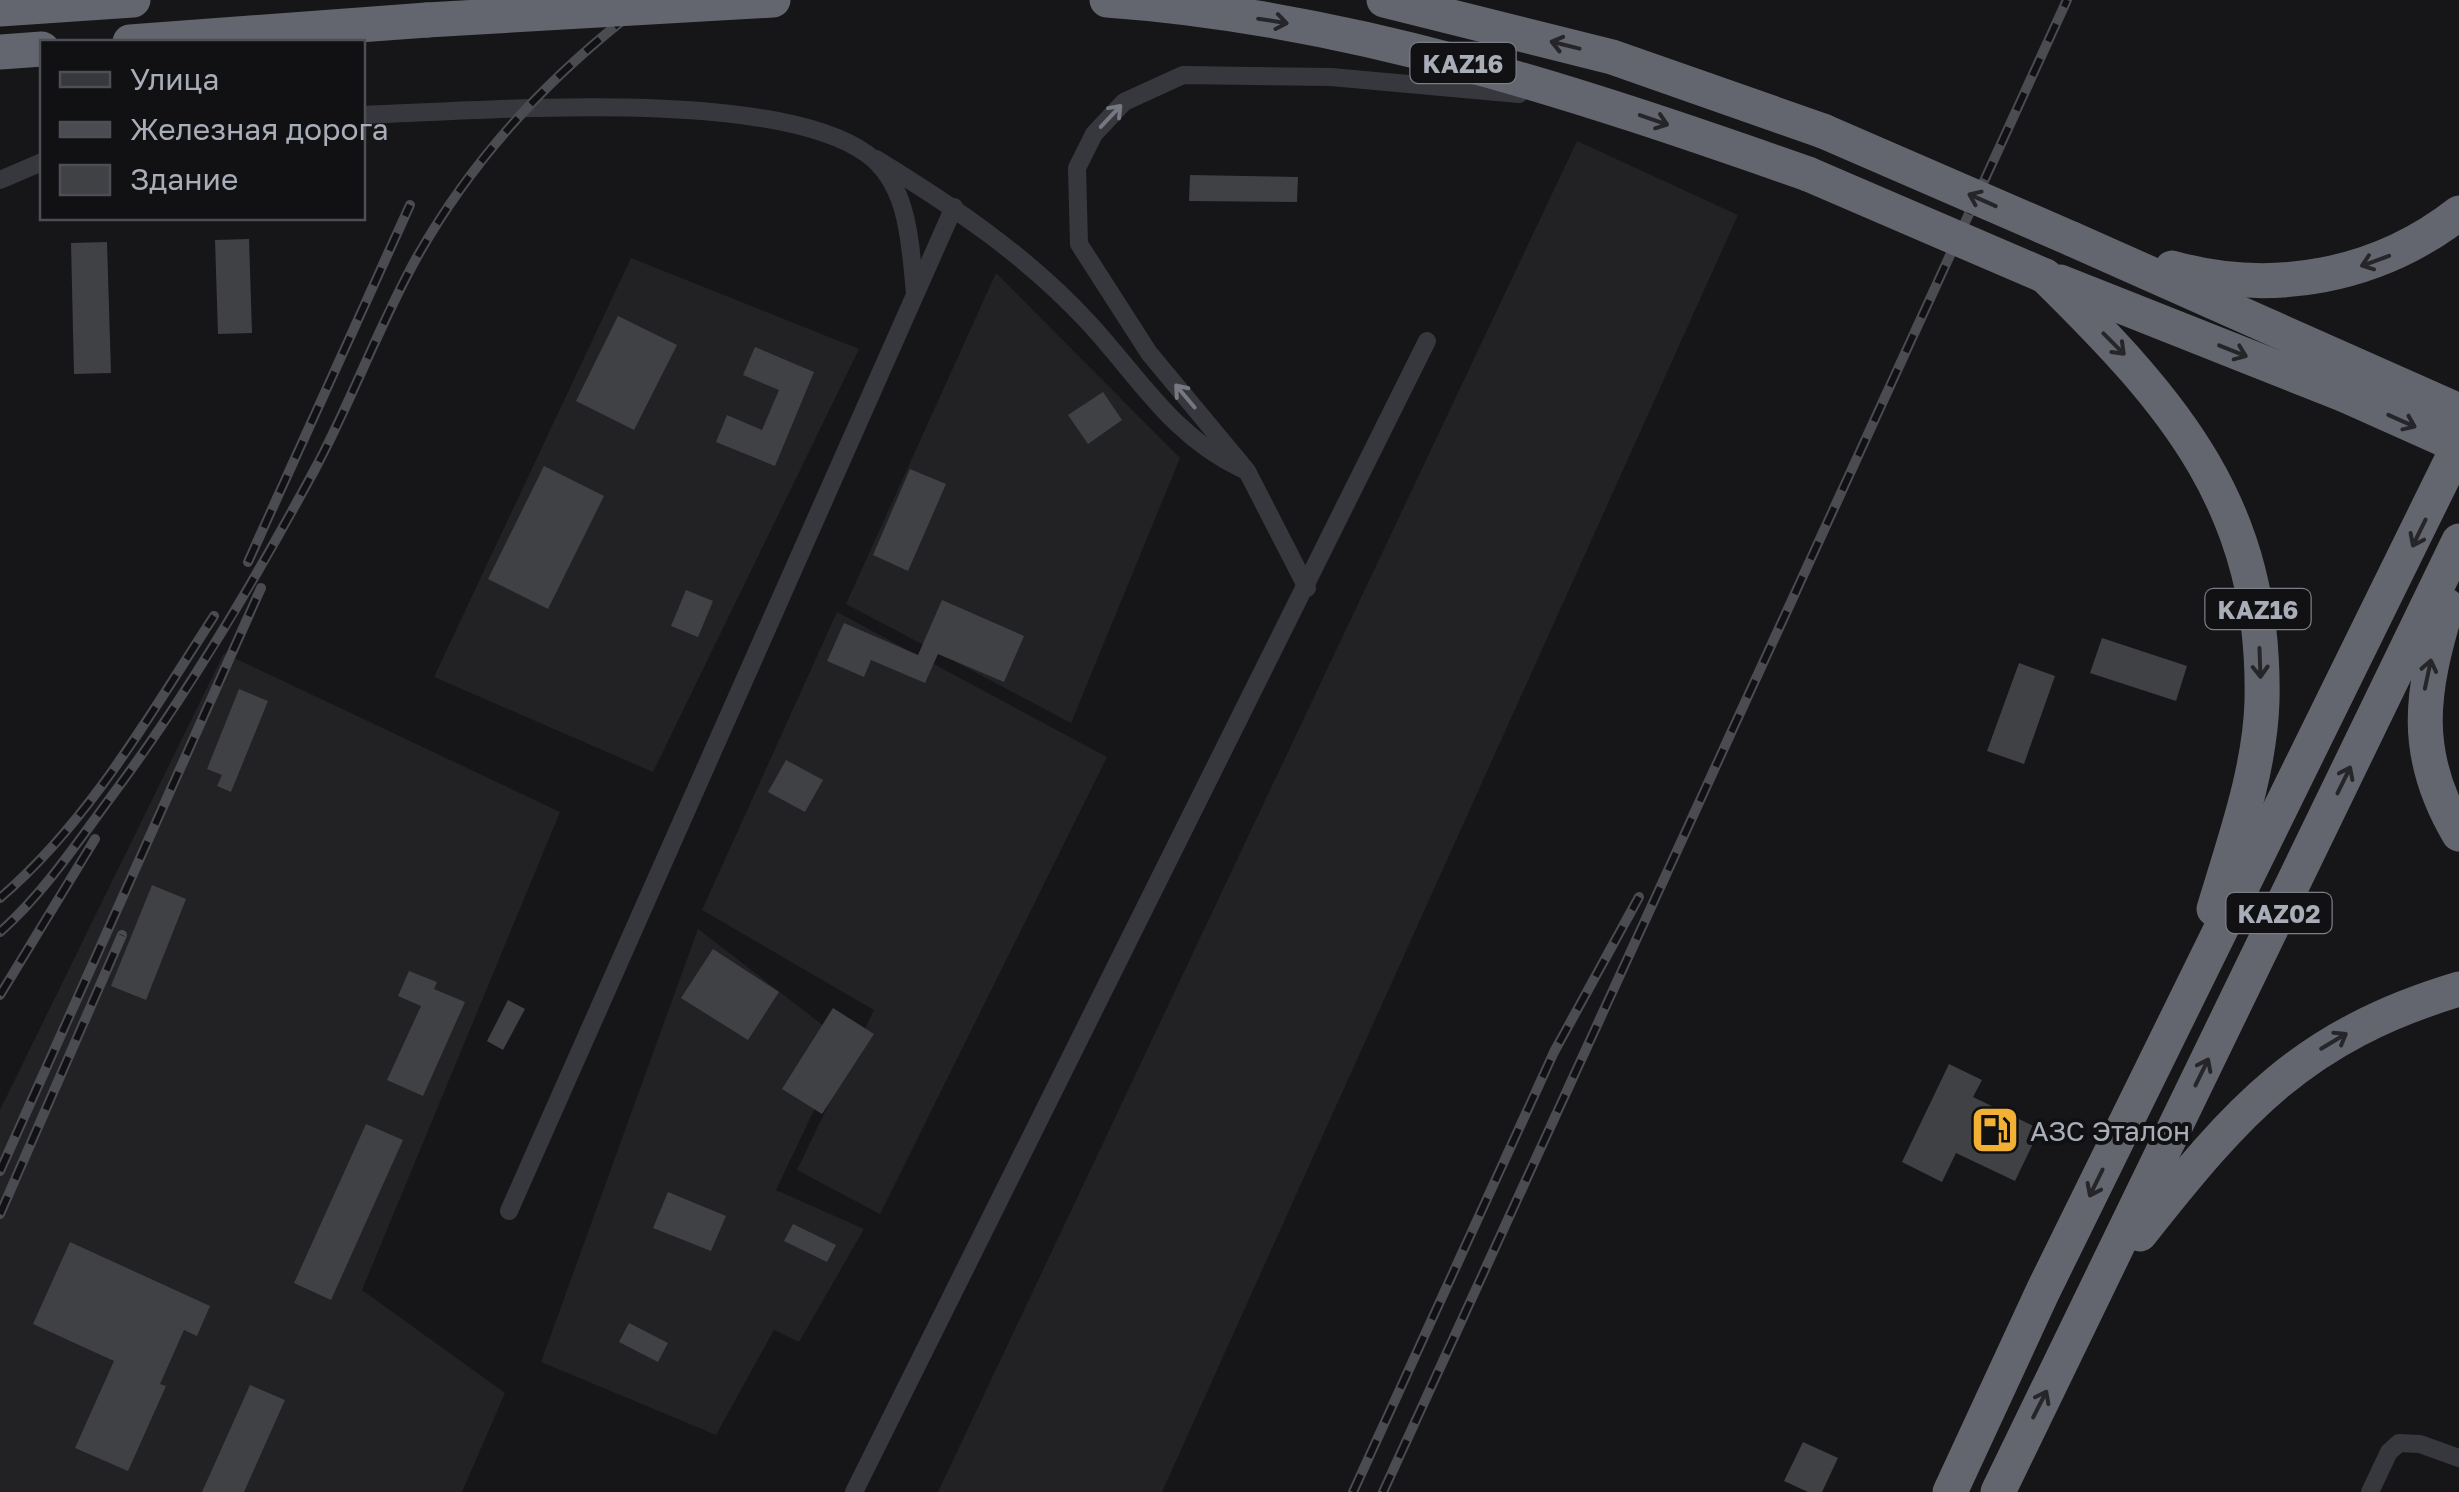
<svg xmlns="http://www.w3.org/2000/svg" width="2459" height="1492" font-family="'Golos Text',sans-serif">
  <rect width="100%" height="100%" fill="#161618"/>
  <g fill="#222225">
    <polygon points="1577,141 1738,215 1162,1492 938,1492"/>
    <polygon points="631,258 859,349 653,772 434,677"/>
    <polygon points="996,273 1180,458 1071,723 846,604"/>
    <polygon points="837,612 1107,757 880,1214 797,1170 874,1010 702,910"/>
    <polygon points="224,653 560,812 362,1290 505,1393 462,1492 0,1492 0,1110"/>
    <polygon points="698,929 846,1043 776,1190 864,1229 799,1342 774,1330 716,1435 541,1362"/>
  </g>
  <g fill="#404145">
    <polygon points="1190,175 1298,177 1297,202 1189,201"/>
    <polygon points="249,239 252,333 218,334 215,240"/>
    <polygon points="107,242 111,373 74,374 71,243"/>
    <polygon points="618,316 677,345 634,430 576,401"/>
    <polygon points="755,347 814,372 775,466 716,442 727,415 762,430 779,390 743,375"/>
    <polygon points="1103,392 1122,420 1088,444 1068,415"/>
    <polygon points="544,466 604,496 548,609 488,579"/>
    <polygon points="910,469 946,484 908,571 873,555"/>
    <polygon points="686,590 713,601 698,637 671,626"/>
    <polygon points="942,600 1024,636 1004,682 938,654 925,683 871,660 864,677 827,661 844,623 918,655"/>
    <polygon points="2102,638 2187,666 2176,701 2090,673"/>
    <polygon points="2019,663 2055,676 2024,764 1987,751"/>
    <polygon points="239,689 268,701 231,792 217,786 222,775 207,769"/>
    <polygon points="786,760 823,780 805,812 768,792"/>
    <polygon points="152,885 186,899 146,1000 111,986"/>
    <polygon points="713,949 779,992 748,1040 681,998"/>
    <polygon points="409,971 437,982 434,989 465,1002 423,1096 387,1080 421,1006 398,996"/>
    <polygon points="508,1000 525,1009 503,1050 487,1041"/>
    <polygon points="833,1008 874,1034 822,1114 782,1089"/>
    <polygon points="1949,1064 1982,1080 1973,1097 2040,1129 2015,1181 1956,1153 1942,1182 1902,1162"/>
    <polygon points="366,1124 403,1140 331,1300 294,1283"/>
    <polygon points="668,1192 726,1216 711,1251 653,1228"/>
    <polygon points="793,1224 836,1245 827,1262 784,1241"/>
    <polygon points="70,1242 210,1306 197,1336 184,1330 160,1384 166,1386 128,1471 75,1448 114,1361 33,1324"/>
    <polygon points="629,1323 668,1343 658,1362 619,1342"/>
    <polygon points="250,1385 285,1400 244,1492 202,1492"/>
    <polygon points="1803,1442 1838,1458 1822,1492 1808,1492 1784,1481"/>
  </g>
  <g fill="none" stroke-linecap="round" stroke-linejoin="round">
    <g stroke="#37383d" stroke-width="18">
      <path d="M362 115C481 111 773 86 867 154 910 185 910 247 915 293"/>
      <path d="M876 159C954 207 1026 255 1088 322 1139 377 1171 435 1242 469"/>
      <polyline points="0,180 42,162"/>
      <polyline points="1307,588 1247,471 1149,353 1079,244 1077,168 1094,134 1124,102 1183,75 1331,77 1519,94"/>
      <polyline points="509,1211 954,207"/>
      <polyline points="854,1492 1427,341"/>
      <polyline points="2370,1492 2389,1452 2399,1443 2420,1444 2459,1458"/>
    </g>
    <g stroke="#63666e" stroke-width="35">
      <path d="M1107 0C1350 17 1580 94 1808 174"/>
      <polyline points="1384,0 1612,57 1823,131"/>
      <polyline points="0,9 133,0"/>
      <polyline points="130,42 427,20"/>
      <polyline points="0,52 42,49"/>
      <polyline points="2072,239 2459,411"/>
      <path d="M2172 268C2272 296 2377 277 2459 213"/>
      <path d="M2045 276C2175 404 2266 507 2262 701 2260 771 2234 842 2214 909"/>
      <polyline points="2060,282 2345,395"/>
      <path d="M2447 606C2421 692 2411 753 2459 834"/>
      <path d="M2140 1234C2238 1110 2302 1036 2459 989"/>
      <polyline points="1950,1492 2043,1291 2459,445"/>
      <polyline points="1998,1492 2459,541"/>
    </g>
    <g stroke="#4a4c52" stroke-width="10">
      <g id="rail">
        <polyline points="248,562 410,205"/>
        <path d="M0 898C89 822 151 713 214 616"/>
        <path d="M0 932C43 894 77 843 111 797 188 694 254 582 315 469 352 400 379 325 417 257 476 153 554 71 649 0"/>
        <polyline points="0,995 95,839"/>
        <polyline points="0,1171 261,588"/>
        <polyline points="0,1214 122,935"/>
        <polyline points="1353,1492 1554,1052 1639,897"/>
        <polyline points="1383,1492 2067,0"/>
      </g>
    </g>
    <use href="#rail" stroke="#111113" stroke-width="6" stroke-dasharray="19" stroke-linecap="butt"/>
    <g stroke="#63666e" stroke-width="35">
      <polyline points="427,20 773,0"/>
      <polyline points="1823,131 2072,239"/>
      <polyline points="1808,174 2045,276"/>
      <polyline points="2345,395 2459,446"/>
    </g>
  </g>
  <defs><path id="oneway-shaft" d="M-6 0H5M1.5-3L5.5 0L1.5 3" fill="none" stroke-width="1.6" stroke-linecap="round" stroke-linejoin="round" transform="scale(2.5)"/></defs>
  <g stroke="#26262a">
    <use href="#oneway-shaft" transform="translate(1273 21) rotate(9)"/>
    <use href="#oneway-shaft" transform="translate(1565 45) rotate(-166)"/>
    <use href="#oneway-shaft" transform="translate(1654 120) rotate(19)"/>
    <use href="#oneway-shaft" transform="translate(1982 200) rotate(-156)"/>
    <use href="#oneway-shaft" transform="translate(2375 261) rotate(160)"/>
    <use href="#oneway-shaft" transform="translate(2114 344) rotate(45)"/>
    <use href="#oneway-shaft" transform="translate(2233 351) rotate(22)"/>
    <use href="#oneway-shaft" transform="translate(2402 421) rotate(24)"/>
    <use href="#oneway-shaft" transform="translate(2419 533) rotate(116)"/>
    <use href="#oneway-shaft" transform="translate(2260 663) rotate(88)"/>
    <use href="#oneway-shaft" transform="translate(2428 674) rotate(-78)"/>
    <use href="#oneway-shaft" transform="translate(2344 780) rotate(-64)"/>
    <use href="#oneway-shaft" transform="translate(2334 1041) rotate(-31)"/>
    <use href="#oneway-shaft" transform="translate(2202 1072) rotate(-64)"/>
    <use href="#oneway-shaft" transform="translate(2096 1183) rotate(116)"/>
    <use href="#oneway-shaft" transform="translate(2040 1404) rotate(-63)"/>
  </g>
  <g stroke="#757881">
    <use href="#oneway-shaft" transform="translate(1111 116) rotate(-47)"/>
    <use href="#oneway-shaft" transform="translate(1185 396) rotate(-130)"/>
  </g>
  <defs>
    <g id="fuel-square" transform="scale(2.5)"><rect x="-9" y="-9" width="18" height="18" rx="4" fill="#f2b134" stroke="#111113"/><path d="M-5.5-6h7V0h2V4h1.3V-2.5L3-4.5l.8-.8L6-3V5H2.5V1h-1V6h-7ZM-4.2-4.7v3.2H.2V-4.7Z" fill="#111"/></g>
  </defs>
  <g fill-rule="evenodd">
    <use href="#fuel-square" x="1995" y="1130"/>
  </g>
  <g text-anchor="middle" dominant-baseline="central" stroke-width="8" stroke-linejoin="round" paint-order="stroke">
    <g fill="#111113" stroke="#7b7e86" stroke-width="2.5">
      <rect x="1410.5" y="43" width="105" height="40" rx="8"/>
      <rect x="2205.5" y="589" width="105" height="40" rx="8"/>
      <rect x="2226.5" y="893" width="105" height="40" rx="8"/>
    </g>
    <g font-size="25" font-weight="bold" fill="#a8adb8">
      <text x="1463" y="63">KAZ16</text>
      <text x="2258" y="609">KAZ16</text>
      <text x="2279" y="913">KАZ02</text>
    </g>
    <g font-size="28" fill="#a8adb8" stroke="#111113" text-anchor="start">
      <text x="2030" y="1130">АЗС Эталон</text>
    </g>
  </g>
  <rect x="40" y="40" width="325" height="180" fill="#111113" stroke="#4d4f55" stroke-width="2.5"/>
  <rect x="60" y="72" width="50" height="15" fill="#37383d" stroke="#4d4f55" stroke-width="2.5"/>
  <text x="130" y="90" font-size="30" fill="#a8adb8">Улица</text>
  <rect x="60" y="122" width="50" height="15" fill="#4a4c52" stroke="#4d4f55" stroke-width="2.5"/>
  <text x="130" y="140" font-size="30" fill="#a8adb8">Железная дорога</text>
  <rect x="60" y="165" width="50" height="30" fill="#404145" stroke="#4d4f55" stroke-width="2.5"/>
  <text x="130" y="190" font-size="30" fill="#a8adb8">Здание</text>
</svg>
